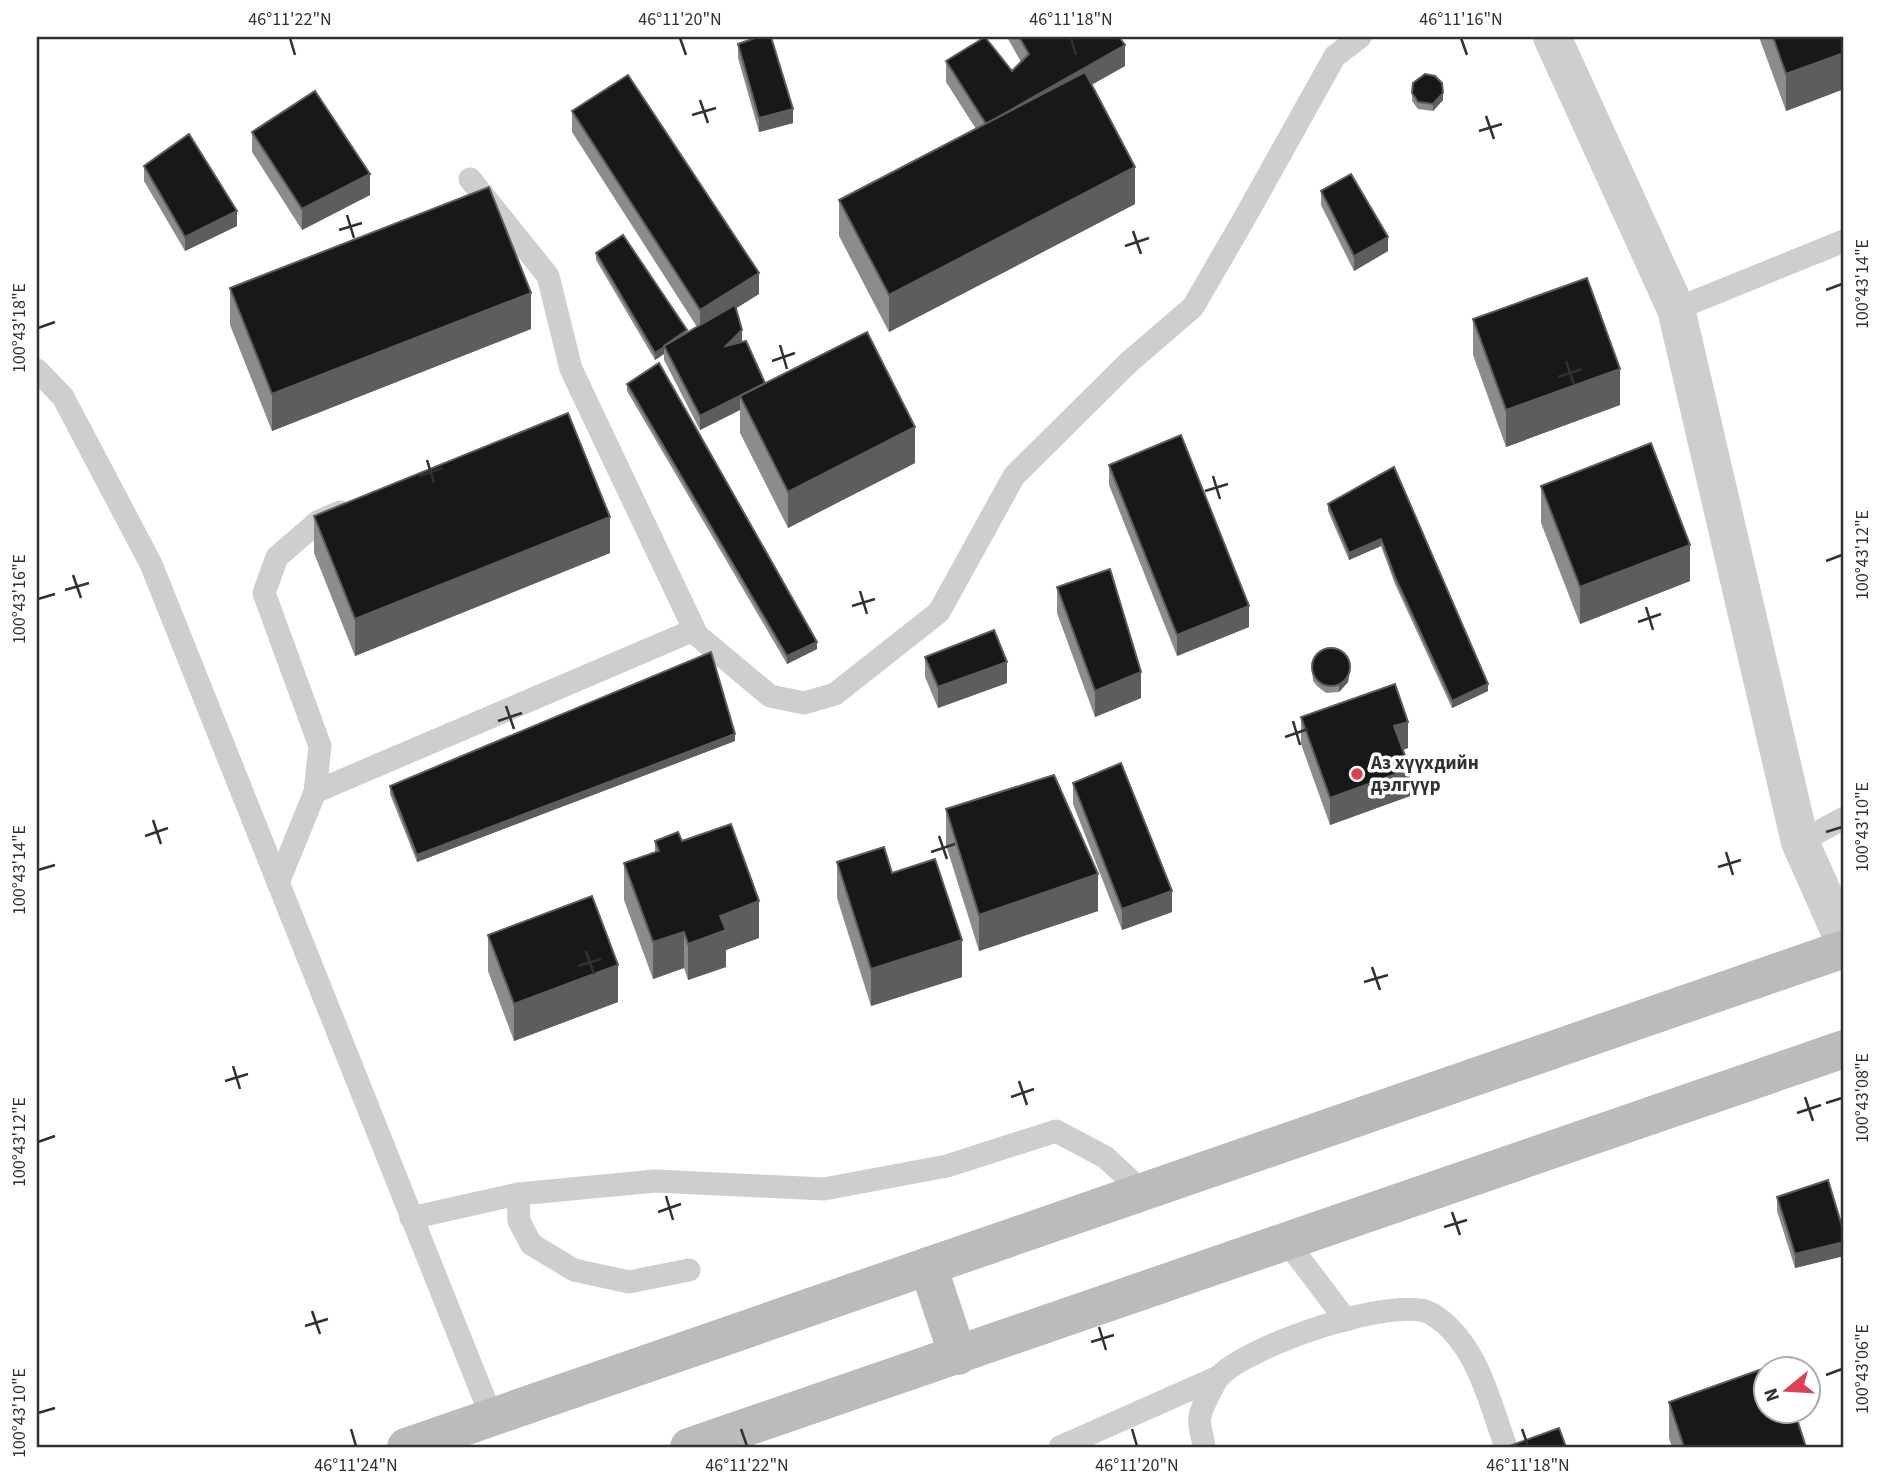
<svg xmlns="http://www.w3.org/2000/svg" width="1881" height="1484" font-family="'Source Sans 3',sans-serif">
  <rect width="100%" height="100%" fill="#fff"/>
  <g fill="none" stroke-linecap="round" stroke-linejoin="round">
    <g stroke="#cecece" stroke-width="23">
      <polyline points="470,179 548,276 571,369 697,635 770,696 804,703 835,694 939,612 1014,476 1128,363 1193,307 1244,219 1335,56 1360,37"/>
      <polyline points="1676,309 1844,241"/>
      <polyline points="37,370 63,397 151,564 492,1418"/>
      <polyline points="315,792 694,630"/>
      <polyline points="1800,842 1844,818"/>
      <polyline points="278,883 315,792 320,746 264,593 277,557 319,521 340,512"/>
      <polyline points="518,1194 519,1221 531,1244 574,1270 629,1282 689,1270"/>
      <polyline points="411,1218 518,1194 655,1181 824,1189 947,1166 1056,1131 1105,1157 1143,1192"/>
      <polyline points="1287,1242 1346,1320"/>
      <polyline points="1060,1447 1218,1377"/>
      <path d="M1204 1447C1203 1438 1198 1424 1200 1416 1201 1409 1214 1383 1219 1377 1244 1347 1398 1293 1432 1314 1477 1342 1489 1401 1506 1447"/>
    </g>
    <polyline stroke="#cecece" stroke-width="38" points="1552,37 1676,309 1800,842 1844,941"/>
    <g stroke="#bbb" stroke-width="38">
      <polyline points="928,1266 958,1356"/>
      <polyline points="406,1447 1844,949"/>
      <polyline points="689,1447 1844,1049"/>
    </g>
  </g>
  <g fill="#8c8c8c">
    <polygon points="1007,37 1119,37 1125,66 1091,85 1135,204 889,332 839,236 839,200 976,129 946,82 946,61 1012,71 1021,62"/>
    <polygon points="1759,37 1844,37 1844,89 1786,111"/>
    <polygon points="738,44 793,123 759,132 738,58"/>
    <polygon points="1413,83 1443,100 1433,111 1418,109 1412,101"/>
    <polygon points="572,111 759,294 736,308 742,342 765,383 915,463 788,528 740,433 740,410 700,430 664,360 664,354 655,360 596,260 596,253 687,332 697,327 572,132"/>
    <polygon points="252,132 370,195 302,230 252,152"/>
    <polygon points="144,166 237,226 185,251 144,181"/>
    <polygon points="1321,191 1388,251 1354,271 1321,205"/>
    <polygon points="230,288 531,329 272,431 230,325"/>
    <polygon points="1473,319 1620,405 1506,447 1473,355"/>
    <polygon points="627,384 817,649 787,664 627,391"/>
    <polygon points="1109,465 1249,627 1177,656 1109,485"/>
    <polygon points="1394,467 1488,691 1452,708 1395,584 1381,546 1349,560 1328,511 1328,504"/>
    <polygon points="1541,486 1690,581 1580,624 1541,523"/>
    <polygon points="314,516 610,553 355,656 314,553"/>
    <polygon points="1057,587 1141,698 1095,717 1057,613"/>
    <polygon points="925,657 1007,683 938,708 925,677"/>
    <polygon points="1312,662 1350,670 1348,682 1339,692 1326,693 1317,686 1313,681"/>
    <polygon points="1301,717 1408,748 1403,750 1410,796 1330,825 1301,744"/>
    <polygon points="735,741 417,862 390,794 390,786"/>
    <polygon points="1073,783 1172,912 1122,930 1073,804"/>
    <polygon points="946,809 1098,911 979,951 946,845"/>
    <polygon points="655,841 682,841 759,938 726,950 726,967 688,980 684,968 653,979 624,900 624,863 655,852"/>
    <polygon points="837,862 892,873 962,977 871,1006 837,898"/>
    <polygon points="488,935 618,1002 514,1041 488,971"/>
    <polygon points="1777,1197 1844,1233 1844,1256 1795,1268 1777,1211"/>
    <polygon points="1669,1402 1806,1447 1672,1447 1669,1438"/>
  </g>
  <g fill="#5d5d5d">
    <polygon points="1125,45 1125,66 986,144 986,124"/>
    <polygon points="1844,53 1844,89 1786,111 1786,74"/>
    <polygon points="1443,93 1443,100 1433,111 1433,104"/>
    <polygon points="793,109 793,123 759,132 759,118"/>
    <polygon points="1135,167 1135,204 889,332 889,295"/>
    <polygon points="370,174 370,195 302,230 302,209"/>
    <polygon points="237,211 237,226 185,251 185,237"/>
    <polygon points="1388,237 1388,251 1354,271 1354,256"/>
    <polygon points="759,273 759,294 700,331 700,310"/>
    <polygon points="531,293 531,329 272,431 272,394"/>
    <polygon points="742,330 742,345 726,346"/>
    <polygon points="664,347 664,354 655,360 655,353"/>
    <polygon points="1620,369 1620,405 1506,447 1506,410"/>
    <polygon points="765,383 740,396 740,410 700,430 700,416"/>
    <polygon points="915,427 915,463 788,528 788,492"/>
    <polygon points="610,517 610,553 355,656 355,619"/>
    <polygon points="1381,539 1381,546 1349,560 1349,553"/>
    <polygon points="1690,545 1690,581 1580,624 1580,587"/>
    <polygon points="1249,606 1249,627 1177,656 1177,635"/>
    <polygon points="817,642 817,649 787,664 787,656"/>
    <polygon points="1007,662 1007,683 938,708 938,687"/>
    <polygon points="1350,662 1348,682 1339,692 1339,684"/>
    <polygon points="1141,672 1141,698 1095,717 1095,691"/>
    <polygon points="1488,684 1488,691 1452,708 1452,701"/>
    <polygon points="1408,722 1408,748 1394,753 1394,726"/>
    <polygon points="735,734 735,741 417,862 417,855"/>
    <polygon points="1410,769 1410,796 1330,825 1330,798"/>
    <polygon points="1098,874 1098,911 979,951 979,915"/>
    <polygon points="1172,891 1172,912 1122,930 1122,909"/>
    <polygon points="759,901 759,938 726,950 726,967 688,980 688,944 720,916"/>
    <polygon points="684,932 684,968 653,979 653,942"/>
    <polygon points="962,940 962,977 871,1006 871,969"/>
    <polygon points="618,965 618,1002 514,1041 514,1004"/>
    <polygon points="1844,1242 1844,1256 1795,1268 1795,1254"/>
  </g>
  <g fill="#181818" stroke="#5d5d5d" stroke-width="2">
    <polygon points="758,37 771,37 793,109 759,118 738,44"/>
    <polygon points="985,37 1012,71 1029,54 1019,37 1119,37 1125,45 986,124 946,61"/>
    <polygon points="1773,37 1844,37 1844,53 1786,74"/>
    <polygon points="1085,72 1135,167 889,295 839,200"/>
    <polygon points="1425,74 1435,76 1442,83 1443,93 1433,104 1418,102 1412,93 1413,83"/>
    <polygon points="628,75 759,273 700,310 572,111"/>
    <polygon points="315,91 370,174 302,209 252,132"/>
    <polygon points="189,134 237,211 185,237 144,166"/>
    <polygon points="1351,174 1388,237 1354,256 1321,191"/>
    <polygon points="489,187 531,293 272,394 230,288"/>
    <polygon points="623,235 687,330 664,346 664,347 655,353 596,253"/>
    <polygon points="1587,278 1620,369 1506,410 1473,319"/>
    <polygon points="735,305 742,330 726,346 746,341 765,383 700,416 664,346"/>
    <polygon points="867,332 915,427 788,492 740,396"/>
    <polygon points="659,363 817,642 787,656 627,384"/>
    <polygon points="568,413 610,517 355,619 314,516"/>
    <polygon points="1181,435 1249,606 1177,635 1109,465"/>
    <polygon points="1651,443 1690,545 1580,587 1541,486"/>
    <polygon points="1394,467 1488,684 1452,701 1395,577 1381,539 1349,553 1328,504"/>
    <polygon points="1110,569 1141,672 1095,691 1057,587"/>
    <polygon points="994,630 1007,662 938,687 925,657"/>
    <circle cx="1331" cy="667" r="19"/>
    <polygon points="711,652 735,734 417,855 390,786"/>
    <polygon points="1395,684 1408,722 1394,726 1410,769 1330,798 1301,717"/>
    <polygon points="1121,763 1172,891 1122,909 1073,783"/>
    <polygon points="1054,775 1098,874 979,915 946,809"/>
    <polygon points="731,824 759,901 720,916 726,930 688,944 684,932 653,942 624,863 659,851 655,841 678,832 682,841"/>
    <polygon points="884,847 892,873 935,859 962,940 871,969 837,862"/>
    <polygon points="592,896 618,965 514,1004 488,935"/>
    <polygon points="1828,1180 1844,1233 1844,1242 1795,1254 1777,1197"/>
    <polygon points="1779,1363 1781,1368 1766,1368 1766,1410 1794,1410 1806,1447 1684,1447 1669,1402"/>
    <polygon points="1559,1428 1566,1447 1507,1447"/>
  </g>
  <path fill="none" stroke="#313131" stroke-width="2.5" d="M290 38 295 55M680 38 686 55M1071 38 1076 55M1461 38 1467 55M700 100 708 123M692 115 716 108M1486 116 1494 139M1479 131 1502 124M347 215 354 238M339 230 362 223M1133 231 1141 254M1125 246 1149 238M1826 290 1842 284M38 328 55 322M780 345 787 369M772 361 795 353M1566 361 1574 384M1558 377 1582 369M427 460 434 483M419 476 442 468M1213 476 1220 499M1205 491 1228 484M1826 561 1842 555M73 575 81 598M65 590 89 583M860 591 867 614M38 599 55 594M852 606 875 599M1646 607 1653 630M1638 622 1661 614M506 706 514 729M498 721 522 713M1293 721 1300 745M1285 737 1308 729M153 820 161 844M1826 832 1842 827M145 836 168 828M939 836 947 859M931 852 955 844M1726 852 1733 875M1718 867 1741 860M38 870 55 865M586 951 594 974M578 966 601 959M1372 967 1380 990M1364 982 1388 975M233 1066 240 1089M225 1081 248 1074M1019 1081 1027 1105M1011 1097 1034 1089M1805 1097 1813 1121M1826 1103 1842 1098M1797 1113 1821 1105M38 1142 55 1136M666 1196 673 1220M658 1212 681 1204M1452 1212 1460 1235M1444 1227 1467 1220M312 1311 320 1334M305 1326 328 1319M1099 1327 1106 1350M1091 1342 1114 1335M1826 1375 1842 1369M38 1413 55 1408M351 1429 356 1446M741 1429 747 1446M1132 1429 1137 1446M1522 1429 1528 1446"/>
  <circle fill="#dc4051" stroke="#fff" stroke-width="2.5" cx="1357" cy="774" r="7"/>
  <g text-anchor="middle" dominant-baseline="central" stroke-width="7" stroke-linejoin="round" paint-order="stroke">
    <g font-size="19" font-weight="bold" fill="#313131" stroke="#fff" text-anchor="start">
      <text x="1371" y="763">Аз хүүхдийн<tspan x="1371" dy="22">дэлгүүр</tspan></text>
    </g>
  </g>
  <rect width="1881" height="1484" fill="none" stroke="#ffffff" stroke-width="77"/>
  <g transform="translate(1787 1390) rotate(252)"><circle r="33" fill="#ffffff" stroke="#adadad" stroke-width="2"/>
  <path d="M0-5L12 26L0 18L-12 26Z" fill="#dc4051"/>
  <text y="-10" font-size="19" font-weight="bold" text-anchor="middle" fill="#313131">N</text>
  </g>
  <rect x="38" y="38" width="1804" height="1408" fill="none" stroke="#313131" stroke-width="2.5"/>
  <g font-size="18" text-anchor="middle" fill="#313131">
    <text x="290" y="25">46°11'22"N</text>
    <text x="680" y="25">46°11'20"N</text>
    <text x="1071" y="25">46°11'18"N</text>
    <text x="1461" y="25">46°11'16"N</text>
    <text transform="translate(1862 284) rotate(-90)" y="6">100°43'14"E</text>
    <text transform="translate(19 328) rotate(-90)" y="6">100°43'18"E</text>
    <text transform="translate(1862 555) rotate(-90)" y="6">100°43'12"E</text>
    <text transform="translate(19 599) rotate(-90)" y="6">100°43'16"E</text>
    <text transform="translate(1862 827) rotate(-90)" y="6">100°43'10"E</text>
    <text transform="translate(19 870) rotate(-90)" y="6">100°43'14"E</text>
    <text transform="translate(1862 1098) rotate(-90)" y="6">100°43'08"E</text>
    <text transform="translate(19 1142) rotate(-90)" y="6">100°43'12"E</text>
    <text transform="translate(1862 1369) rotate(-90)" y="6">100°43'06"E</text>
    <text transform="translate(19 1413) rotate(-90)" y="6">100°43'10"E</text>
    <text x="356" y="1471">46°11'24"N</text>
    <text x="747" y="1471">46°11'22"N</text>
    <text x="1137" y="1471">46°11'20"N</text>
    <text x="1528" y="1471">46°11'18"N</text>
  </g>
</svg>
